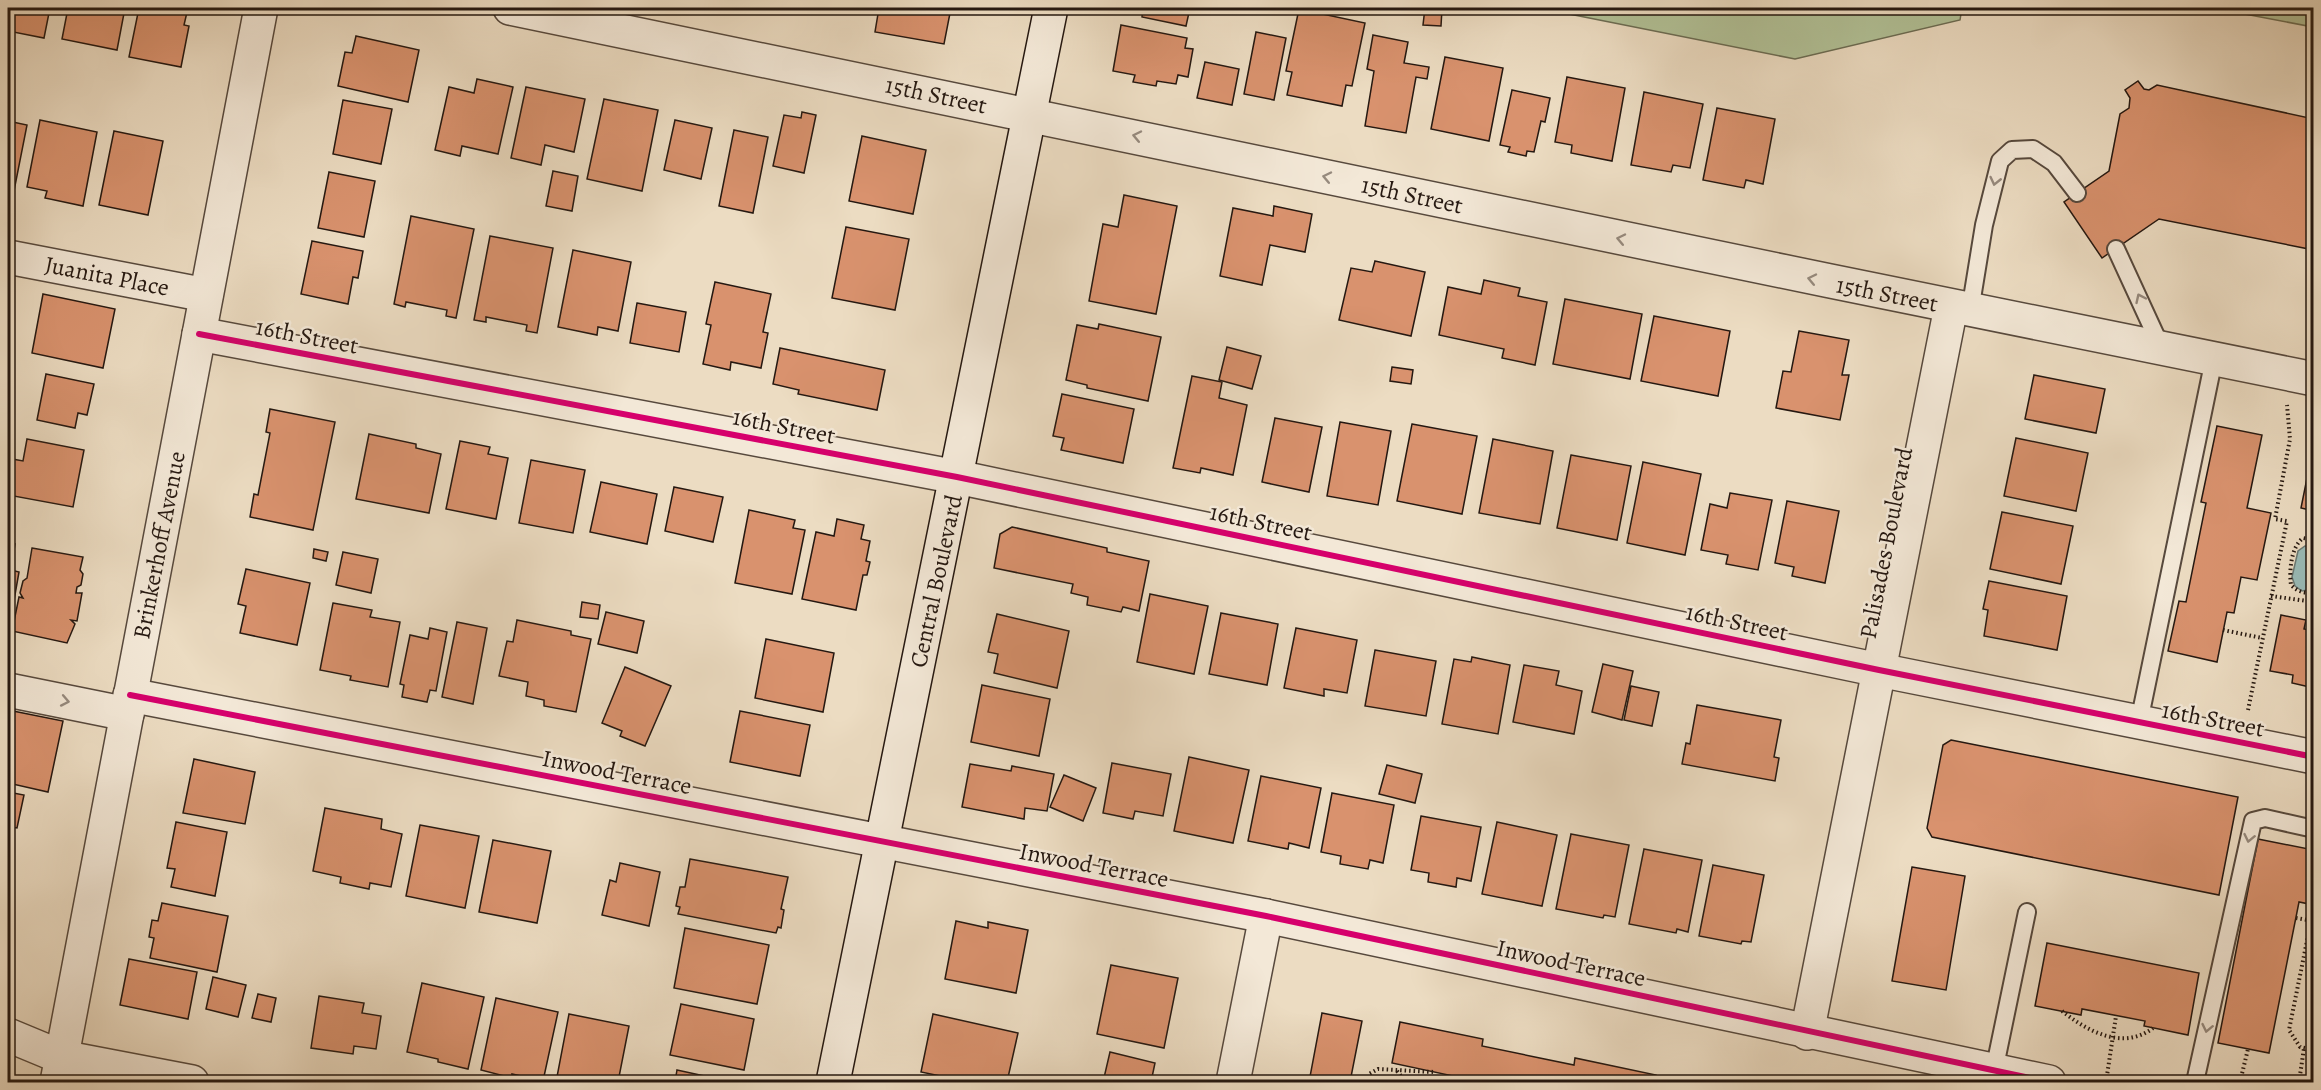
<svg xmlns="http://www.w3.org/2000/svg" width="2321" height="1090" font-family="Alegreya,serif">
  <rect width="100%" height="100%" fill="#ecdcc2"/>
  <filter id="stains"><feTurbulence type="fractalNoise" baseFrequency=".00333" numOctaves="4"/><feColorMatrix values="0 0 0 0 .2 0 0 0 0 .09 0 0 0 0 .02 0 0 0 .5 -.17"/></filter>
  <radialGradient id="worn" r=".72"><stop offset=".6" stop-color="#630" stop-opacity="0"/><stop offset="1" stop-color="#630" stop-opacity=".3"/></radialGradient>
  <g fill="#b2c298" stroke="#6c6d54" stroke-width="1.5">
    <polygon points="1539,8 1962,8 1960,20 1795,59"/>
    <polygon points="2213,8 2313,8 2313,27"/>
  </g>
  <polygon fill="#99bbb7" stroke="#6b7a75" stroke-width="1.5" points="2305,546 2313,546 2313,589 2302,591 2295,586 2292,577 2298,551"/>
  <g fill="#d9926e" stroke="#251811" stroke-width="1.5">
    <polygon points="8,8 50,8 44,38 8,31"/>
    <polygon points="68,8 125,8 117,50 62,39"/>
    <polygon points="139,8 188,8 184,25 189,26 181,67 129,57"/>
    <polygon points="879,8 951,8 944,44 875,32"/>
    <polygon points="1143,8 1190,8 1186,26 1142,17"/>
    <polygon points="1425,8 1442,9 1441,26 1423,25"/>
    <polygon points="1299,9 1365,23 1352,86 1346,85 1342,106 1287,95 1292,72 1286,71"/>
    <polygon points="1121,25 1187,38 1185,48 1193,49 1188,77 1178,75 1176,84 1157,81 1156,86 1133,82 1135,75 1113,71"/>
    <polygon points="1256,32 1286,38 1274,100 1244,94"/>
    <polygon points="1373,35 1408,42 1404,63 1429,67 1427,79 1416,77 1406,133 1365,126 1374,71 1367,69"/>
    <polygon points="356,36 419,50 408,102 338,86 345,52 352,53"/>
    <polygon points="1445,57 1503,68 1489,141 1431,129"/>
    <polygon points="1205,62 1239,69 1232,105 1197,98"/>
    <polygon points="1567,77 1625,88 1612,161 1571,153 1572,145 1555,142"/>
    <polygon points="477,79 513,87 498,154 462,146 460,156 435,150 449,87 474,93"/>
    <polygon points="2138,81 2144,89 2149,90 2157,85 2314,119 2314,250 2159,219 2102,258 2064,202 2109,171 2120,114 2129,108 2130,98 2125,90"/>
    <polygon points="526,87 585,99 574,152 545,145 541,165 511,158"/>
    <polygon points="1512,90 1550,98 1545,122 1541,121 1534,152 1527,151 1526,156 1508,152 1510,147 1500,145"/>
    <polygon points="1644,92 1703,104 1690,168 1673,165 1671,172 1631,165"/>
    <polygon points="604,99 658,110 642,191 587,179"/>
    <polygon points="343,100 392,109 381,164 333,154"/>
    <polygon points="1717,108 1775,119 1763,184 1746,180 1744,188 1703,180"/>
    <polygon points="802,112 816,115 804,173 773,166 784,115 801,118"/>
    <polygon points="40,120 97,132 83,206 45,198 47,191 27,187"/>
    <polygon points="675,120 712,128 701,179 664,170"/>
    <polygon points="8,121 27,125 14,191 8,190"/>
    <polygon points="734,130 768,137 753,213 719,206"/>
    <polygon points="114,131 163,141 148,215 99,205"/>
    <polygon points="862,136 926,150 913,214 849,201"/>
    <polygon points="553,171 578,176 572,211 546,206"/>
    <polygon points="329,172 375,181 364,237 318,228"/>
    <polygon points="1124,195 1177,206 1156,314 1089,301 1103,224 1118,227"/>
    <polygon points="1274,206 1312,214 1305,252 1270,245 1262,285 1220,276 1233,208 1273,216"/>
    <polygon points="411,216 474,229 456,318 446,316 447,310 406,302 405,307 394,304"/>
    <polygon points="846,227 909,239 895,310 832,298"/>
    <polygon points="490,236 553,248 537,333 526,331 527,325 486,317 486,322 474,320"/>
    <polygon points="312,241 363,251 358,278 353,277 348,304 301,294"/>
    <polygon points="573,250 631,262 618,331 598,327 597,335 558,327"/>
    <polygon points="1375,261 1425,272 1411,336 1339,320 1351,268 1372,272"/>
    <polygon points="1484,280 1520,288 1518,296 1547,302 1535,365 1502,358 1504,349 1439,335 1448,287 1481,294"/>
    <polygon points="715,282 771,294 763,332 768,333 761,368 731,362 730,370 703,364 711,325 706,324"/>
    <polygon points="43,294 115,309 103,368 32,353"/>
    <polygon points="1565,299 1642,314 1630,379 1553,364"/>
    <polygon points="637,303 686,312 679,352 630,343"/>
    <polygon points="1654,316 1730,331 1718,396 1641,381"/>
    <polygon points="1099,324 1161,337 1148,401 1087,388 1087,385 1066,380 1077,325 1098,329"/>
    <polygon points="1799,331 1849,340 1842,375 1849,375 1840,420 1776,408 1783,371 1791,372"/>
    <polygon points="1227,347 1261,356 1252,389 1219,380"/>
    <polygon points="780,348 885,370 877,410 798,394 799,390 773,384"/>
    <polygon points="1392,367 1413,370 1411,384 1390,381"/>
    <polygon points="46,374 94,384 87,415 78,413 75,428 37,420"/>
    <polygon points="2034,375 2105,389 2096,433 2025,419"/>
    <polygon points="1192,376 1222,382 1219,398 1247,405 1233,475 1201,468 1200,473 1173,468"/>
    <polygon points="1062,394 1134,409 1123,463 1061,450 1064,438 1053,436"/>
    <polygon points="270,409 335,422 313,530 250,517 254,494 258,495 270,433 266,432"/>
    <polygon points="1275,418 1322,427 1309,492 1262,482"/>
    <polygon points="1340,422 1391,431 1378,505 1327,496"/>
    <polygon points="1412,424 1477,436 1462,514 1397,501"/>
    <polygon points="2217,426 2262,435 2247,508 2271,513 2257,580 2241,577 2234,613 2227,612 2217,662 2168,651 2179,601 2186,602 2206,503 2201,502"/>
    <polygon points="369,434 416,444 416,448 441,454 429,513 356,499"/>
    <polygon points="2016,438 2088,453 2076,511 2004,496"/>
    <polygon points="27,439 84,450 73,507 8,495 12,459 23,461"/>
    <polygon points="1493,439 1553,451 1540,524 1479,513"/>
    <polygon points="460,441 490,447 488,454 508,458 496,519 446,509"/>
    <polygon points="2312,453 2314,453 2314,511 2301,508"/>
    <polygon points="1571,455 1631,466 1617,540 1557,528"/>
    <polygon points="531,460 585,470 573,533 519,523"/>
    <polygon points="1643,462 1701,474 1685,555 1627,543"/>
    <polygon points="601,482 657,494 647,544 590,532"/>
    <polygon points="674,487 723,497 713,542 665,531"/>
    <polygon points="1730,493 1772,500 1758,570 1726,564 1728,555 1701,550 1710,504 1727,508"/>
    <polygon points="1787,501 1839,511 1825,583 1792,576 1794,567 1775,563"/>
    <polygon points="749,510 795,520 793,528 805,530 792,594 735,583"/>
    <polygon points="2002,512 2073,526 2061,584 1990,569"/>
    <polygon points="837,519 864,525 861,539 870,541 866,561 870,562 867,575 863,575 856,610 802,599 816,532 834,536"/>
    <polygon points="1012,527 1107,548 1107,552 1149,561 1139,611 1123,607 1121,612 1087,605 1088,597 1071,593 1073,584 994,568 1000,534"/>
    <polygon points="8,543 15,544 11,570 19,572 13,606 8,605"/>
    <polygon points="32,548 83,557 80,570 83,574 81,585 77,587 76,593 82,593 77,621 71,620 75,624 67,643 12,631 19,597 23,598 20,593 23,581 27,578"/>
    <polygon points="314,549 328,552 326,561 313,558"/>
    <polygon points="343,552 378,559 371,593 336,585"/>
    <polygon points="246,569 310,583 297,645 240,633 246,606 238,604"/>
    <polygon points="1989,581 2067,596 2057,650 1984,636 1988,610 1983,609"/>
    <polygon points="1150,594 1208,606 1194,674 1137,662"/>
    <polygon points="582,602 600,605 598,619 580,617"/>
    <polygon points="333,603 372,610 370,617 400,622 388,687 350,680 351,676 320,670"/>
    <polygon points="606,612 644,621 637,653 598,644"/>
    <polygon points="1221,613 1278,624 1267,685 1209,674"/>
    <polygon points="997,614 1069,631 1057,688 994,673 998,654 988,652"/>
    <polygon points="2281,615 2306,620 2304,629 2314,631 2314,688 2292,683 2293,675 2270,671"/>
    <polygon points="517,620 571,631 571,635 591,639 576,712 544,706 544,700 526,696 528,682 499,676 507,641 513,642"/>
    <polygon points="457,622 487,628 473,704 442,697"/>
    <polygon points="430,628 447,632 436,691 430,690 427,702 402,697 404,685 400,684 410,635 428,639"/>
    <polygon points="1296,628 1357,640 1347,693 1324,689 1324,696 1284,688"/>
    <polygon points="766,639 834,653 823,712 755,698"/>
    <polygon points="1375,650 1436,661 1426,716 1365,706"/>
    <polygon points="1472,657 1510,665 1498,734 1442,724 1454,659 1471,662"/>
    <polygon points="1603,664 1633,671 1622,720 1592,712"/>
    <polygon points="1524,665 1559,671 1556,685 1582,691 1574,734 1513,722"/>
    <polygon points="625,667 671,686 645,746 620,736 622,731 602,723"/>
    <polygon points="982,685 1050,699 1039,756 971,742"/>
    <polygon points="1631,686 1659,692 1652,726 1624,720"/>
    <polygon points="1697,705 1781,720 1774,757 1779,758 1775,781 1682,764 1686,743 1690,744"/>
    <polygon points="13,711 63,721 48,792 8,783 8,736"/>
    <polygon points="740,711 810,725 800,776 730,762"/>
    <polygon points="1951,740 2238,797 2219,895 1932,837 1927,828 1943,745"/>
    <polygon points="1189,757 1249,770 1233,843 1174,831"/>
    <polygon points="194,759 255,772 245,824 183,813"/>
    <polygon points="1112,763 1171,774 1163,816 1135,811 1133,819 1103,813"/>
    <polygon points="970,764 1011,771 1012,766 1054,774 1047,811 1025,808 1024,819 962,807"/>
    <polygon points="1387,765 1422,774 1415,803 1379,794"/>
    <polygon points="1064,775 1096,788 1083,821 1050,807"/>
    <polygon points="1261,776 1321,788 1309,848 1289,843 1288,849 1248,841"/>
    <polygon points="8,792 24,795 17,828 11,827 8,843"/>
    <polygon points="1332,793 1394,805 1383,863 1370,860 1368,869 1340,864 1341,856 1321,852"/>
    <polygon points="325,808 382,819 381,829 402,834 391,887 370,883 369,889 340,883 341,877 313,871"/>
    <polygon points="1421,816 1481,827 1471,881 1457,878 1456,887 1428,882 1429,873 1411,870"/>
    <polygon points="176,822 227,832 215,896 171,887 175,869 167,868"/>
    <polygon points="1497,822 1557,835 1542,906 1482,894"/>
    <polygon points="420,825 479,836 465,908 406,896"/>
    <polygon points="1571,834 1629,845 1615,917 1604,915 1603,918 1556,909"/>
    <polygon points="2258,839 2314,850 2314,905 2299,902 2269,1053 2218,1043"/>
    <polygon points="493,840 551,851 537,923 479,912"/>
    <polygon points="1644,849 1702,860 1688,932 1677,929 1676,933 1629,924"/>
    <polygon points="690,859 788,877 781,909 784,910 781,928 778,927 776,933 678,914 680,907 676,906 680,887 685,887"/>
    <polygon points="620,863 660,872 649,926 602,915 610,880 616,882"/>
    <polygon points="1713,865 1764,875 1751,942 1742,941 1741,944 1699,936"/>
    <polygon points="1912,867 1965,876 1946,990 1892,981"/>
    <polygon points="162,903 228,916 217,972 150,958 154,938 149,937 152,920 158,921"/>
    <polygon points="956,921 988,928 988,922 1028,930 1016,993 945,979"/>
    <polygon points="685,928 769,945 757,1004 674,988"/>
    <polygon points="2047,943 2199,973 2188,1035 2144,1026 2145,1021 2082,1009 2081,1015 2035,1006"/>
    <polygon points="129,959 197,972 188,1019 120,1005"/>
    <polygon points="1111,965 1178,978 1164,1048 1097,1034"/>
    <polygon points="213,977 246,985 238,1017 206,1009"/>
    <polygon points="422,983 484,997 468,1069 438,1062 438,1059 407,1052"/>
    <polygon points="258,994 276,998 271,1022 252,1018"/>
    <polygon points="319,996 364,1003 362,1013 381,1016 376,1049 354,1046 353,1054 311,1048"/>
    <polygon points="496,998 558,1012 543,1081 512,1074 512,1078 481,1070"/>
    <polygon points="681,1004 754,1019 744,1070 670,1055"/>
    <polygon points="1322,1013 1362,1021 1350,1082 1309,1082"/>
    <polygon points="569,1014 629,1026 618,1082 556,1082"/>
    <polygon points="933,1014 1018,1033 1007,1082 969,1082 921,1072"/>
    <polygon points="1400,1022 1483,1039 1482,1046 1574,1065 1575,1058 1656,1075 1655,1082 1472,1082 1472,1080 1392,1063"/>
    <polygon points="1110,1052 1155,1063 1151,1082 1103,1082"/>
    <polygon points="677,1070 732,1082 675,1082"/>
  </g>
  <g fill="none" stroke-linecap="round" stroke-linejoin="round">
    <g stroke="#57493d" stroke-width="20">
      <g id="service">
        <polyline points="2116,249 2162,349"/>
        <polyline points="1970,311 1984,225 2000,161 2012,150 2033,149 2054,163 2077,193"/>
        <polyline points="2139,722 2214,359"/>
        <polyline points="1994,1071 2027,912"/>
        <polyline points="2195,1082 2253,821 2265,818 2314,829"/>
      </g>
    </g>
    <g stroke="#57493d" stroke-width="36">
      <g id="minor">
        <path d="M510 8C1112 131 1712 259 2314 379"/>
        <polyline points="8,257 206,295"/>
        <polyline points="199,334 957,477 1879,670 2314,757"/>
        <polyline points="8,690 127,714"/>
        <polyline points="130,695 1266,916 2049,1082"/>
        <polyline points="1807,1033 1951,307"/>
        <polyline points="8,1035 61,1057 192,1082"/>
        <polyline points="57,1082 261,8"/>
        <polyline points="1233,1082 1266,916"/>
      </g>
    </g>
    <g stroke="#251811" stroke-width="36">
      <polyline id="secondary" points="833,1082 1051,8"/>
    </g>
    <g stroke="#251811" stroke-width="4" stroke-dasharray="1.5 3" stroke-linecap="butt">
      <path d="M2314 540 2303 538C2291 547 2289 571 2291 585 2298 592 2304 593 2314 593"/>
      <polyline points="2271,596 2314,602"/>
      <polyline points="2223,630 2262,638"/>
      <polyline points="2248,710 2287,521 2275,519 2290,439 2287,405"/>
      <polyline points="2296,918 2313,921"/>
      <polyline points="2311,921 2289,1030 2300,1047 2314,1050"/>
      <path d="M2062 1011C2087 1031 2123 1051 2153 1028"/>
      <polyline points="1397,1071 1406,1082"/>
      <polyline points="1368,1082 1369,1074 1378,1069 1434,1072"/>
      <polyline points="2106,1082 2116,1016"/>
      <polyline points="2240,1082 2248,1049"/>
      <polyline points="2299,1082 2304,1048"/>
    </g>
    <use href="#service" stroke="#f3e8d7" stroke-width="16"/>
    <use href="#minor" stroke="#f3e8d7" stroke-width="33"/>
    <use href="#secondary" stroke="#f3e8d7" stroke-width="33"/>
    <g stroke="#f3e8d7" stroke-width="10">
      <g id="cycleway">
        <polyline points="199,334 957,477 1879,670 2314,757"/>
        <polyline points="130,695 1266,916 2049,1082"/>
      </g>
    </g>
    <use href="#cycleway" stroke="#d6006c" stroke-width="6"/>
  </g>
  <defs><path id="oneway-chevron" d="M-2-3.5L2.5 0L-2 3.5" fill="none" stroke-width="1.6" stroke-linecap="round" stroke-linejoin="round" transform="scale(1.5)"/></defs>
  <g stroke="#968a7e">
    <use href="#oneway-chevron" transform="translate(1137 136) rotate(-168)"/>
    <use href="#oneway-chevron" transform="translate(1327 177) rotate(-168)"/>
    <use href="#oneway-chevron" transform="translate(1995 181) rotate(103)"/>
    <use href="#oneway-chevron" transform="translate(1621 239) rotate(-168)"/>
    <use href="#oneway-chevron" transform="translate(1812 279) rotate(-168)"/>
    <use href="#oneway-chevron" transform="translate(2140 298) rotate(-115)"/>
    <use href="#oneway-chevron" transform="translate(65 701) rotate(11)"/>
    <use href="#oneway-chevron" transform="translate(2249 838) rotate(102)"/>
    <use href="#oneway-chevron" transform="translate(2207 1028) rotate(102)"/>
  </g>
  <g text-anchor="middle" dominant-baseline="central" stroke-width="5" stroke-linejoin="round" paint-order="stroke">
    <g font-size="24" fill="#251811" stroke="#f3e8d7">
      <text transform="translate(936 95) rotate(12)">15th Street</text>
      <text transform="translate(1412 195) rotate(12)">15th Street</text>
      <text transform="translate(107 276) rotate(11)">Juanita Place</text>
      <text transform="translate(1887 294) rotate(11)">15th Street</text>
      <text transform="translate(307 336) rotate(11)">16th Street</text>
      <text transform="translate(784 426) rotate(11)">16th Street</text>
      <text transform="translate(1261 522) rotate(12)">16th Street</text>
      <text transform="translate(1886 543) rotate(-79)">Palisades Boulevard</text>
      <text transform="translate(159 545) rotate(-79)">Brinkerhoff Avenue</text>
      <text transform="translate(936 581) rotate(-78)">Central Boulevard</text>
      <text transform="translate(1737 622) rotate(12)">16th Street</text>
      <text transform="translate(2213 719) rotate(11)">16th Street</text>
      <text transform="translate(617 772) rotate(11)">Inwood Terrace</text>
      <text transform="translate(1094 865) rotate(11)">Inwood Terrace</text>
      <text transform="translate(1571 963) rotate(12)">Inwood Terrace</text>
    </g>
  </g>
  <rect width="2321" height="1090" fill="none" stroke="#ecdcc2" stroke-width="30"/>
  <rect x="9" y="9" width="2303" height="1072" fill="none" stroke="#251811" stroke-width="3"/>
  <rect x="15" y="15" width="2291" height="1060" fill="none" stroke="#251811" stroke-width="1.5"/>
  <rect width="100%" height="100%" filter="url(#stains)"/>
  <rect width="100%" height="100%" fill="url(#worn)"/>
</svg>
